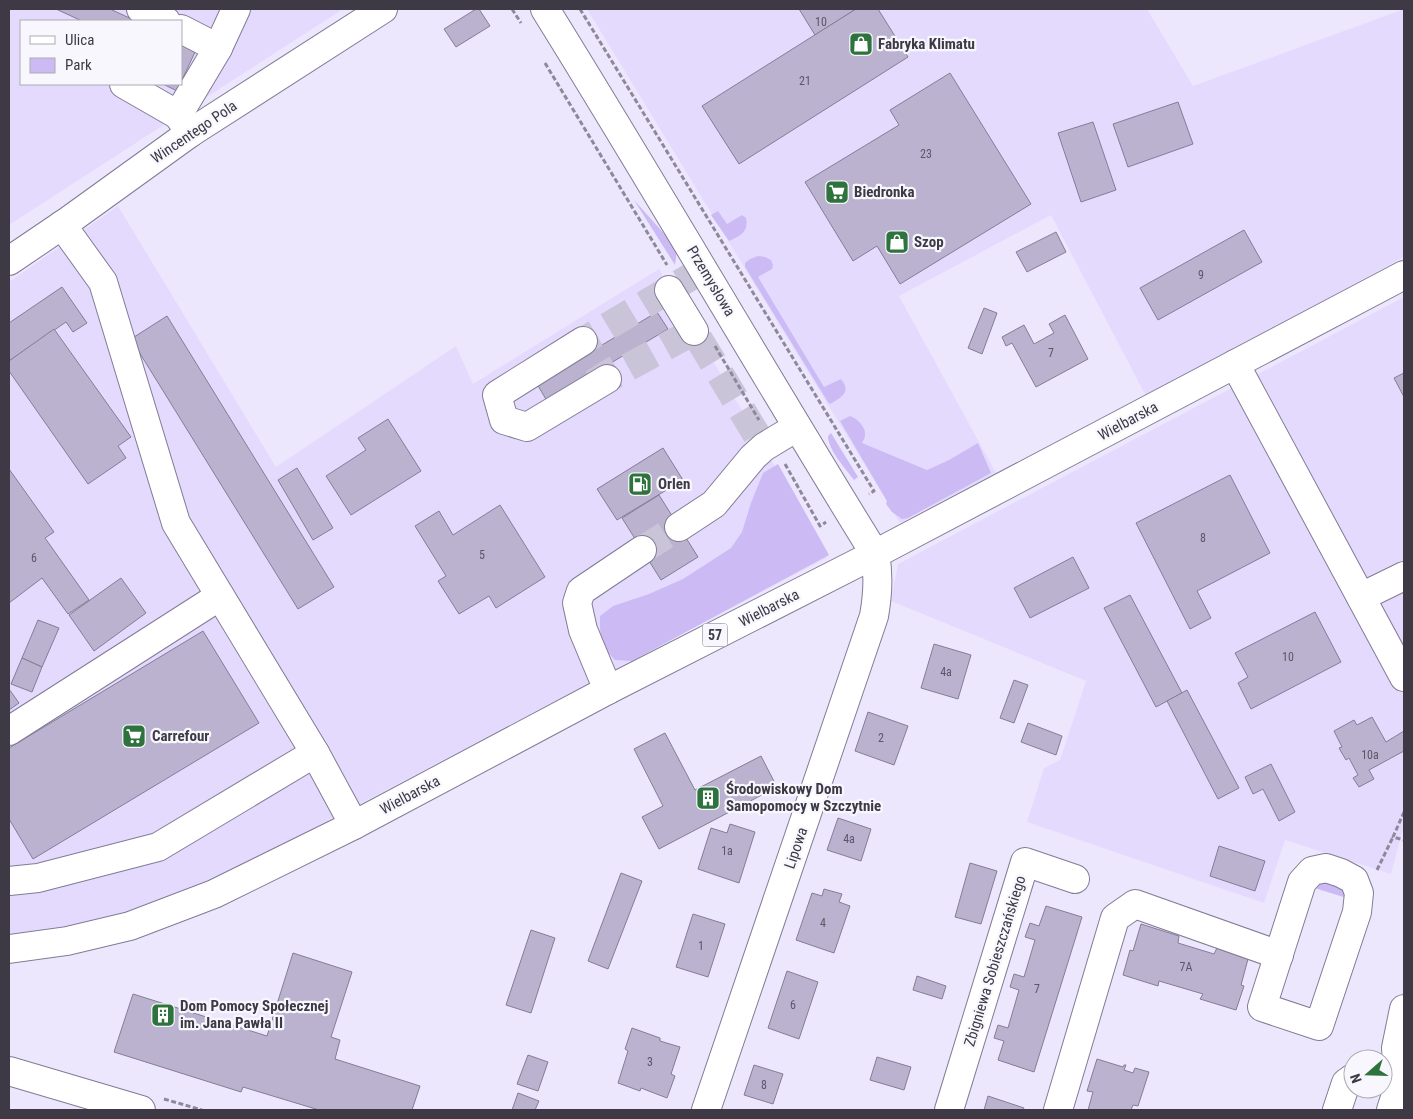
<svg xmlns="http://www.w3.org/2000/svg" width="1413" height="1119" font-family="'Roboto Condensed',sans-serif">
  <rect width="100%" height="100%" fill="#ede7fe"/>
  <g fill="#e4dafe" fill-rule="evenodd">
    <path d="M9 9H343L9 225ZM21 21H181V84H21Z"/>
    <polygon points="587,9 1147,9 1193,86 1404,9 1404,257 1146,396 1051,215 899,296 996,473 900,523"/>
    <polygon points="118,206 276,467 456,346 473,384 659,269 828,557 208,884 129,917 9,934 9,282"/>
    <polygon points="1404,297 1404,825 1391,874 1285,840 1264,903 1027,822 1044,768 1060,760 1086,681 891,601 898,564"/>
  </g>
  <g fill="#ccbaf5">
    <polygon points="634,200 667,237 677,250 675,265"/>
    <path d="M718 211 727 224 742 215 746 218C749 232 740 236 729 241L711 215Z"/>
    <path d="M758 256 765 257 771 260 773 265 772 269 758 277 824 387 841 379C852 392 841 398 830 404L828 402 745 267V263L750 259Z"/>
    <path d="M850 416C857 418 866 427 865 435 865 438 863 441 862 443L927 470 949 460 978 443 991 473 908 518 902 519 892 512 886 504 887 501 840 421Z"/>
    <path d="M831 433 858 477 854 480C846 469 828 450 828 436Z"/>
    <path d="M778 464 829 555 632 661 615 660C600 644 600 638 600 616L613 606 649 594 683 579 731 548 742 532 751 503 763 473Z"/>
    <polygon points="1317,878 1339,879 1347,898 1311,887"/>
  </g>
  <g fill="#bab2ce" stroke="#857d97">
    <polygon points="56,9 110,9 136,21 82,21"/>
    <polygon points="476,9 479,9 490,26 456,47 444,29"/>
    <polygon points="799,9 856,9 815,35"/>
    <polygon points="856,9 878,9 908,57 739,164 702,106"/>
    <polygon points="181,43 196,50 181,82"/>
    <polygon points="950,73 1031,204 900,284 877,246 853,261 805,182 899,125 890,110"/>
    <polygon points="163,84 180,84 177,91"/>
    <polygon points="1178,102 1193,144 1128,167 1113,124"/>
    <polygon points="1093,122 1116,190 1081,202 1058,133"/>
    <polygon points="1244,230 1262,262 1158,320 1140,288"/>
    <polygon points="1056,232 1066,252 1027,272 1016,252"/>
    <polygon points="62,287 87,323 73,332 66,322 9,361 9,323"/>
    <polygon points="984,308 997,313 982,354 968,348"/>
    <polygon points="657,312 668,329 547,401 537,384"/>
    <polygon points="1065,315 1088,359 1036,387 1012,343 1006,346 1002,337 1024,325 1034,344 1054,333 1049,324"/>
    <polygon points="167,316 334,587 298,609 131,339"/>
    <polygon points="54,329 131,437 118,446 126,458 88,484 9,371 9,361"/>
    <polygon points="1404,373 1404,397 1394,378"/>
    <polygon points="388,419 421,471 351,515 326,476 366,450 358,438"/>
    <polygon points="663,448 683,480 617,520 597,489"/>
    <polygon points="297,468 333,528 313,540 278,480"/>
    <polygon points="9,469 54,532 45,538 89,600 68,614 42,578 9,603"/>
    <polygon points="1230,475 1270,553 1197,591 1211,618 1190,629 1136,523"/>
    <polygon points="659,495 698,557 661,580 622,518"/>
    <polygon points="500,505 545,577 496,608 489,596 459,614 438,581 446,576 415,526 439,511 453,535"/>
    <polygon points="1073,557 1089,588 1030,618 1014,588"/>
    <polygon points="121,578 146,613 94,651 69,615"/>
    <polygon points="1130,595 1182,693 1156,707 1104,608"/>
    <polygon points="1315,612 1341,662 1251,709 1238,683 1248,677 1235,653"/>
    <polygon points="38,620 59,628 42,667 22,658"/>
    <polygon points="203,631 259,723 33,859 9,819 9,748"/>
    <polygon points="934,644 971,655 958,699 921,688"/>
    <polygon points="22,658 42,667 32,692 11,684"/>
    <polygon points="1014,680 1028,685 1014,723 1000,718"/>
    <polygon points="9,689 19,703 9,710"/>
    <polygon points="1187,690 1239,788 1218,799 1167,701"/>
    <polygon points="868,712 908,726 894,765 855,751"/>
    <polygon points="1372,717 1386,742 1404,731 1404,751 1369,770 1374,779 1359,787 1353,778 1358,775 1349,758 1346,760 1339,748 1342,747 1334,731 1354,720 1357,725"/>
    <polygon points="1028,723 1062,736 1056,755 1021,742"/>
    <polygon points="665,733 695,790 761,756 777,787 659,849 642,817 663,806 634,749"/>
    <polygon points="1271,764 1295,812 1279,821 1263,789 1253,794 1245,777"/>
    <polygon points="838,818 871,829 861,861 827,850"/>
    <polygon points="730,824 755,832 739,883 698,869 711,828 727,833"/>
    <polygon points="1219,846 1265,861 1255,891 1210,876"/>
    <polygon points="970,863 997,871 981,924 955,917"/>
    <polygon points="621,873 642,881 608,969 588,961"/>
    <polygon points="824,889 842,894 839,902 850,906 834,953 796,940 812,893 822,896"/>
    <polygon points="1046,906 1082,917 1034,1072 998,1060 1004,1041 994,1038 998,1025 1008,1028 1019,990 1010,987 1014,974 1024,977 1035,940 1025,937 1030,923 1039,926"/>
    <polygon points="693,914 725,924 708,977 676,967"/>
    <polygon points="1141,924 1179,936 1178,943 1214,954 1217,948 1248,959 1241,985 1244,986 1236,1010 1200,999 1203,994 1159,981 1158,986 1123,975 1130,950 1133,951"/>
    <polygon points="531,930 555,938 531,1013 506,1005"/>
    <polygon points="293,953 352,972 331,1037 340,1040 335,1059 420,1086 412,1110 319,1110 243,1087 241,1092 114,1052 133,994 267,1036"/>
    <polygon points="787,971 818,982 799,1039 768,1028"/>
    <polygon points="917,976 946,986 942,999 913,990"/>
    <polygon points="632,1028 660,1038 660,1041 680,1047 671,1074 675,1076 667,1098 641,1088 640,1091 618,1083 628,1051 625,1049"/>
    <polygon points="528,1055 548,1062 538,1091 517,1084"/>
    <polygon points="877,1057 911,1067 904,1090 870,1080"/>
    <polygon points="1097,1059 1123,1067 1124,1065 1126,1065 1124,1070 1133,1073 1135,1068 1149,1072 1138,1106 1133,1105 1131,1110 1088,1110 1093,1092 1087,1091"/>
    <polygon points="754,1065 783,1074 773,1104 744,1095"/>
    <polygon points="518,1093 539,1101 535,1110 512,1110"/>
    <polygon points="988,1096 1024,1108 1023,1110 984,1110"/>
  </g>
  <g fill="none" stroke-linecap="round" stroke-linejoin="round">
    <g stroke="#cac4d9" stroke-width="28" stroke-dasharray="28 14" stroke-linecap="butt">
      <polyline points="704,269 583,341 607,379 694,331 764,447"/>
      <polyline points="642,550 679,527"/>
    </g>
    <g stroke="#827b95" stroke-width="30">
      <g id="minor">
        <polyline points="141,9 166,21"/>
        <path d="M545 9C657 189 763 373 875 554 879 575 878 594 874 616L706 1110"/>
        <polyline points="181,29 218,48"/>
        <polyline points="124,84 178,115"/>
        <polyline points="190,133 178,115 218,48 236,9"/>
        <polyline points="62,225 103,282 176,523 315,753"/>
        <polyline points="9,261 68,221 190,133 383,9"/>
        <polyline points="669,290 694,331"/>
        <polyline points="583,341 497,395 504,420 527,427 607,379"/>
        <polyline points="1235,364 1404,677"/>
        <polyline points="679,527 714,504 753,457 764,447 797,427"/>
        <polyline points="1361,597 1404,576"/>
        <polyline points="608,690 583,630 577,603 581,591 642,550"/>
        <polyline points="9,731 220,596"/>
        <polygon points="1326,868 1341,873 1354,880 1359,893 1357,912 1319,1026 1262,1007 1302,882 1312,871"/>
        <polyline points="9,881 38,878 158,847 315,753 354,825"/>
        <polyline points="9,1071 141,1110"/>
        <polyline points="949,1110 1025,862 1075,879"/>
        <polyline points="1058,1110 1115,918 1135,904 1279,955"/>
        <polyline points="1337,1110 1346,1083 1353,1078"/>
        <polyline points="1391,1110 1399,1085 1396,1048 1404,1009"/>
      </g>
    </g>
    <g stroke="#827b95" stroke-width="30">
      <polyline id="major" points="9,949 67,941 130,926 214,894 354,825 608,690 875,554 1404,275"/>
    </g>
    <g stroke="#8e899a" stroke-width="3" stroke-dasharray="5 2.5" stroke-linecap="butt">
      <polyline points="512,9 521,23"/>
      <polyline points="580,9 874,491 869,494"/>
      <polyline points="545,63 667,265"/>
      <polyline points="715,346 759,420"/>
      <polyline points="785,464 820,526 826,522"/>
      <polyline points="1404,812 1393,837 1404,840"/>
      <polyline points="1377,870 1393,837"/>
      <polyline points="164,1099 202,1110"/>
    </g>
    <use href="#minor" stroke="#fff" stroke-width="28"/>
    <use href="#major" stroke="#fff" stroke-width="28"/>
  </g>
  <defs>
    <g id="shop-square" transform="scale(1.25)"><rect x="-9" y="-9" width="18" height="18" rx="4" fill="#2e723d" stroke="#f8f7fd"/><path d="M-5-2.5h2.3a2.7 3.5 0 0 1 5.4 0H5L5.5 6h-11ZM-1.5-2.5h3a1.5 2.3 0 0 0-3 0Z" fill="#fff"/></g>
    <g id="supermarket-square" transform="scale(1.25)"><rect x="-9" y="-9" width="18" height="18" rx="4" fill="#2e723d" stroke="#f8f7fd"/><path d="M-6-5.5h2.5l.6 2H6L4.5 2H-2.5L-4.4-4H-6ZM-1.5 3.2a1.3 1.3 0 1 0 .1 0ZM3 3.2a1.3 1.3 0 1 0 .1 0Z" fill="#fff"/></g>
    <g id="fuel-square" transform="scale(1.25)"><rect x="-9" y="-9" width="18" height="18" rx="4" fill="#2e723d" stroke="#f8f7fd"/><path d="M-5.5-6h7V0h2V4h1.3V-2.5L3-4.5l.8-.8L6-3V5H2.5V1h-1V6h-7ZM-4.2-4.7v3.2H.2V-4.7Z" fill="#fff"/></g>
    <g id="building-square" transform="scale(1.25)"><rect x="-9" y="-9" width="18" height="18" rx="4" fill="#2e723d" stroke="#f8f7fd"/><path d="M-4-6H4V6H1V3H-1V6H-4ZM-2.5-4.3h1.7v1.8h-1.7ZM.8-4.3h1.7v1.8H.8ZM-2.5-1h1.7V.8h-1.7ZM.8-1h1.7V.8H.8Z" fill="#fff"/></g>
  </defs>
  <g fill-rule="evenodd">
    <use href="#shop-square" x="861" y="44"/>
    <use href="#supermarket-square" x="837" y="192"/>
    <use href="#shop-square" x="897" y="242"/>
    <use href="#fuel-square" x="640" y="484"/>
    <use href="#supermarket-square" x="134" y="736"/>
    <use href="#building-square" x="708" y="798"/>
    <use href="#building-square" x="163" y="1015"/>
  </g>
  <g text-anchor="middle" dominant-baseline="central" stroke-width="4.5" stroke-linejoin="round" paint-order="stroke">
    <g font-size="12" fill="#5c5767">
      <text x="821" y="22">10</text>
      <text x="805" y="81">21</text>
      <text x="926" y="154">23</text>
      <text x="1201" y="275">9</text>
      <text x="1051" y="353">7</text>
      <text x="1203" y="538">8</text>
      <text x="482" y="555">5</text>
      <text x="34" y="558">6</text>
      <text x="1288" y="657">10</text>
      <text x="946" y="672">4a</text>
      <text x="881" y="738">2</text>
      <text x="1370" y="755">10a</text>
      <text x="849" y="839">4a</text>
      <text x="727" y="851">1a</text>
      <text x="823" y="923">4</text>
      <text x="701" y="946">1</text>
      <text x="1186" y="967">7A</text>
      <text x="1037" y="989">7</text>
      <text x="793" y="1005">6</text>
      <text x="650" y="1062">3</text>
      <text x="764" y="1085">8</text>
    </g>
    <rect fill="#f8f7fd" stroke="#75727c" stroke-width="1" x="702.5" y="623.5" width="25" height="23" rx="4"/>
    <g font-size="14" font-weight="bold" fill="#3d3945">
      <text x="715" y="635">57</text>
    </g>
    <g font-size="15" font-weight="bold" fill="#3d3945" stroke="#f8f7fd" text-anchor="start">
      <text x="878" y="44">Fabryka Klimatu</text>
      <text x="854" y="192">Biedronka</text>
      <text x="914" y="242">Szop</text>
      <text x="658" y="484">Orlen</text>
      <text x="152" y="736">Carrefour</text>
      <text x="726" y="789">Środowiskowy Dom<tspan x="726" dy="17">Samopomocy w Szczytnie</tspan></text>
      <text x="180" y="1006">Dom Pomocy Społecznej<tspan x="180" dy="17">im. Jana Pawła II</tspan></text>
    </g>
    <g font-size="15" fill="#3d3945" stroke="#f8f7fd">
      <text transform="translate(194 132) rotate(-34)">Wincentego Pola</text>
      <text transform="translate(711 281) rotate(59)">Przemysłowa</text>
      <text transform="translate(1128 421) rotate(-28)">Wielbarska</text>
      <text transform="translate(769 608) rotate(-27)">Wielbarska</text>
      <text transform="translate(410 795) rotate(-28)">Wielbarska</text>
      <text transform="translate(796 848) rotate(-71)">Lipowa</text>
      <text transform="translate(995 961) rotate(-73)">Zbigniewa Sobieszczańskiego</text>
    </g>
  </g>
  <rect width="1413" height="1119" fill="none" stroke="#3d3945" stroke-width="20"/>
  <rect x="20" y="20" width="162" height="65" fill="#f8f7fd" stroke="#adabb3"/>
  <rect x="30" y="36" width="25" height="8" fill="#ffffff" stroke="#adabb3"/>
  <text x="65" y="45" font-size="15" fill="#3d3945">Ulica</text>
  <rect x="30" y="58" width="25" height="15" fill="#ccbaf5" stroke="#adabb3"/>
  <text x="65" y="70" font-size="15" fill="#3d3945">Park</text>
  <g transform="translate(1368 1074) rotate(250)"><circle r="24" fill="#f8f7fd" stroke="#adabb3"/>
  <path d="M0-4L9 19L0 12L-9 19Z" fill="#2e723d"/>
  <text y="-8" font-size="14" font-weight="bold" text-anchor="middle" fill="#3d3945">N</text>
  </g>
</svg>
